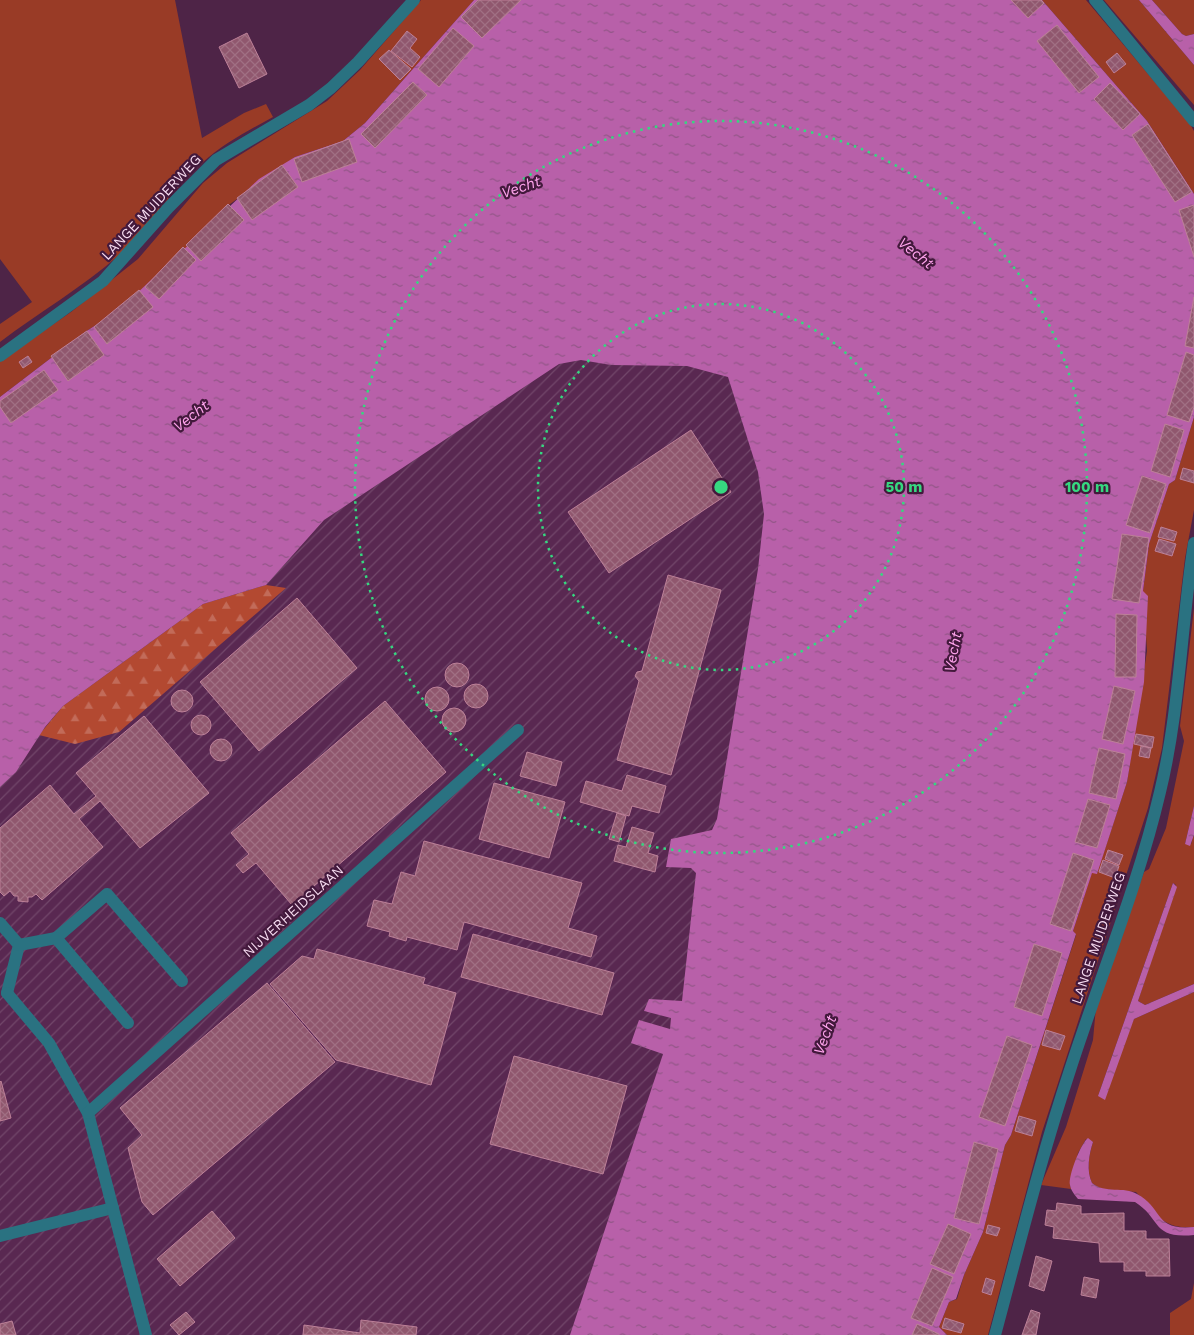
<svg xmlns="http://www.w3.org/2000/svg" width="1194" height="1335" font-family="'Work Sans',sans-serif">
  <defs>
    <pattern id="industrial-furrows" width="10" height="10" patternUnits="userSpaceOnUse" patternTransform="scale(1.25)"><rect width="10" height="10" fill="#592851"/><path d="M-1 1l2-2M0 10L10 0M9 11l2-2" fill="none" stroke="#72476a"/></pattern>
    <pattern id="forest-firs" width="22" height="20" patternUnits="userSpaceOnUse" patternTransform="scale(1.25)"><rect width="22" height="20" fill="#b34931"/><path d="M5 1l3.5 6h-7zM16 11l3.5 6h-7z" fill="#c26b59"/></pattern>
    <pattern id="water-ripples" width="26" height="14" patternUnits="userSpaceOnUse" patternTransform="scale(1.25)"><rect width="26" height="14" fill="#b860a9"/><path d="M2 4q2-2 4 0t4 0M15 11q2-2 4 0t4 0" fill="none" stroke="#925687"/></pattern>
    <pattern id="building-cross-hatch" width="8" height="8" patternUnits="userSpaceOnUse" patternTransform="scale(1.25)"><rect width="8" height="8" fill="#90576e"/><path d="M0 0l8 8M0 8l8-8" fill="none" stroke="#a06f83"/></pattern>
  </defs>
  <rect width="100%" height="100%" fill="#4e2447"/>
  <polygon fill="url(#industrial-furrows)" points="540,325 747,338 834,455 679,1335 0,1335 0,708"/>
  <g fill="#993b26">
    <path d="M0 0H175L202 138 244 113 266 104 273 117C249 130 223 144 203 162 171 189 150 227 119 255 82 288 39 312 0 342V324L32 302 0 259Z"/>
    <polygon points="421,0 474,0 365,123 343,141 295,157 226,207 181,253 118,311 85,332 0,397 0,361 71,312 138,259 203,183 227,163 327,101 360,70"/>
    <polygon points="1042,0 1086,0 1190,124 1194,131 1194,194 1147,121"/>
    <polygon points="1104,0 1139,0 1194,65 1194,105"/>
    <polygon points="1152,0 1194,0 1194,34 1186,36 1182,34"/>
    <polygon points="1194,417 1194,510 1185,558 1162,748 1148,808 1042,1132 988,1335 947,1335 939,1327 949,1302 957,1299 964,1275 983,1232 1005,1145 1011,1135 1076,935 1073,931 1092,872 1097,873 1127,782 1147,651 1143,591 1149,544 1169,484 1175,480"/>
    <path d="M1194 608V806L1185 844H1191L1194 835V984L1145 1005 1138 1001 1176 885 1173 883 1098 1096 1134 1019 1194 992V1227C1163 1230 1155 1213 1136 1192L1101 1189 1092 1183C1086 1171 1089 1154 1093 1142L1086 1139 1078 1153 1070 1185 1071 1189 1041 1185 1066 1127 1093 1040 1096 1007 1144 872 1149 869 1166 828 1184 741 1180 726Z"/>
    <polygon points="1194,1283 1194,1335 1170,1335 1170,1313 1191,1299"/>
  </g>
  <polygon fill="url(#forest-firs)" points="266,585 286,588 119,732 75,744 39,735 63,706 203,604"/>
  <g fill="url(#water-ripples)">
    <polygon points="474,0 1042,0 1147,121 1194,194 1194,417 1175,480 1169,484 1149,544 1143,591 1148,596 1144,682 1127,782 1097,874 1092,873 1073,931 1076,934 1011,1135 1005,1145 983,1232 964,1275 956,1299 949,1302 939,1327 947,1335 570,1335 663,1054 631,1043 639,1020 670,1029 671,1018 644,1011 649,999 682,1001 696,873 691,868 666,867 671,839 712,830 717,819 758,569 764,514 758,472 728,377 687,366 611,365 581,360 559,364 324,520 266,585 203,604 63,706 45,727 16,772 0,787 0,397 85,332 118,311 259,179 295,157 343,141 365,123"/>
    <polygon points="1139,0 1152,0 1182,34 1186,36 1194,34 1194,65"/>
    <polygon points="1194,806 1194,835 1190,846 1185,844"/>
    <polygon points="1173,883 1177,887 1138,1001 1145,1005 1194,984 1194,992 1134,1019 1105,1100 1098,1096"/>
    <path d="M1088 1138 1093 1142C1089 1154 1086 1171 1092 1183 1105 1194 1124 1186 1137 1194 1164 1208 1153 1231 1194 1227V1235C1151 1239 1162 1219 1135 1202L1078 1199C1075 1195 1071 1191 1070 1185 1068 1176 1081 1143 1088 1138Z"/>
  </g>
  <g fill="url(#building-cross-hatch)" stroke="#bd8098">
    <polygon points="478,0 521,0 482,38 461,17"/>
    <polygon points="1011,0 1041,0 1044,3 1028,18"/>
    <polygon points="1057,25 1099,77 1079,93 1037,41"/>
    <polygon points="453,28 474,46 439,87 418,69"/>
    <polygon points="407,31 417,39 410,48 420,57 412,67 391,51"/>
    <polygon points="247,33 267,74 239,88 219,47"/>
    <polygon points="389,50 411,69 400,80 379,59"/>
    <polygon points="1117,53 1126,64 1114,73 1106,62"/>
    <polygon points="413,82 427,95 375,148 361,134"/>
    <polygon points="1110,83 1140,114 1123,130 1094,99"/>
    <polygon points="1148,124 1192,192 1175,202 1132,135"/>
    <polygon points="349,139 357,162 302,182 294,159"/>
    <polygon points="282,165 298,187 252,220 237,198"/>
    <polygon points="228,204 244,220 201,261 186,245"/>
    <polygon points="1194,205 1194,257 1179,210"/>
    <polygon points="183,247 196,260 159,299 145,287"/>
    <polygon points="139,290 153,307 107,344 94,327"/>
    <polygon points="1194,297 1194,348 1185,346"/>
    <polygon points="87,331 104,355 68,381 51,356"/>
    <polygon points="1186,352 1194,355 1194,407 1189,422 1167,415"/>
    <polygon points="28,356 32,362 23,368 19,362"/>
    <polygon points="44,370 58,390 11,423 0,407 0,401"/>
    <polygon points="1165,424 1184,430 1170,477 1151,471"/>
    <polygon points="691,430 731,492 609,573 568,512"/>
    <polygon points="1183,468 1194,471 1194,483 1180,479"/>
    <polygon points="1142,476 1166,484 1150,533 1126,525"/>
    <polygon points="1161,527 1177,532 1174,541 1158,537"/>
    <polygon points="1122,534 1149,538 1139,603 1112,599"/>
    <polygon points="1159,539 1176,544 1172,556 1155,551"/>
    <polygon points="668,575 721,590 671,775 617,760 639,681 635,676 637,672 642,671"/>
    <polygon points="297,598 357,668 259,751 200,682"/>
    <polygon points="1116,614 1137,615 1136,677 1115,677"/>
    <circle cx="457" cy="675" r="12"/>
    <circle cx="476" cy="696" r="12"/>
    <polygon points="1114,686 1135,691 1123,744 1102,739"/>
    <circle cx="437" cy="699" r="12"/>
    <circle cx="182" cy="701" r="11"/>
    <polygon points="385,701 446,772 292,905 256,863 243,873 236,865 249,854 231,833"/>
    <circle cx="454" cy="720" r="12"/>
    <circle cx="201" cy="725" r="10"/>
    <polygon points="144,716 209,793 140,848 100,801 79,819 103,847 42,900 36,894 32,897 28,897 28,902 18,901 18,896 14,896 10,891 4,896 0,892 0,828 50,785 74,814 96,796 76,773"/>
    <polygon points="1136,734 1154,737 1152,748 1134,744"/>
    <circle cx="221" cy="750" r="11"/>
    <polygon points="1141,746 1151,748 1149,758 1139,756"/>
    <polygon points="1099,748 1125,754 1116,799 1089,793"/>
    <polygon points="527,752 562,762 556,786 520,776"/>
    <polygon points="627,775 666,786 659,813 632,806 629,816 580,802 586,781 622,791"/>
    <polygon points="494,783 565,802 549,858 479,839"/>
    <polygon points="1088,799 1110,805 1097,848 1075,842"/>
    <polygon points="617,813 626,816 619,842 609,839"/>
    <polygon points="632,827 654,833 648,853 658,856 655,872 614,861 618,845 626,847"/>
    <polygon points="424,841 582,883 568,928 597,936 591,957 464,922 457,950 407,937 406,941 389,936 390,932 367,926 374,900 392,904 401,872 415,876"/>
    <polygon points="1108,850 1123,855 1119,865 1105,859"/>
    <polygon points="1073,853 1094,860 1071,931 1050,924"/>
    <polygon points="1103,860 1119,866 1115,878 1099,872"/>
    <polygon points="473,934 614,973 602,1015 461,977"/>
    <polygon points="1034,944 1062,953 1042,1016 1014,1007"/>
    <polygon points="317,949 425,978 423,984 456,993 431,1085 336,1060 270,984 302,956 314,959"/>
    <polygon points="267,983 335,1062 153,1215 142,1202 128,1148 142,1135 120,1108"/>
    <polygon points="1046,1030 1065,1036 1060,1050 1042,1045"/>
    <polygon points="1007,1036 1032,1045 1005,1126 979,1117"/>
    <polygon points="514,1056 627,1086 603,1174 490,1144"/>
    <polygon points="1,1081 11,1118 0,1121 0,1082"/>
    <polygon points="1019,1116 1036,1121 1032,1136 1015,1131"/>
    <polygon points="974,1142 998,1149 979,1224 954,1218"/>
    <polygon points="1057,1203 1081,1206 1081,1214 1124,1213 1124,1231 1146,1231 1146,1239 1169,1239 1170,1276 1146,1276 1146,1271 1124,1271 1124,1262 1100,1262 1099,1243 1053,1238 1054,1227 1045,1225 1047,1210 1056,1211"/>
    <polygon points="212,1211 235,1238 180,1286 157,1259"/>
    <polygon points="948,1224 971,1234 954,1274 930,1264"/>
    <polygon points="988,1225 1000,1228 997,1236 986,1233"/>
    <polygon points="1036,1256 1052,1261 1044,1291 1029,1286"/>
    <polygon points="932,1268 953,1277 932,1326 911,1318"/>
    <polygon points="1084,1277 1099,1280 1096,1298 1081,1295"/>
    <polygon points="986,1278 995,1281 991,1295 982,1292"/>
    <polygon points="1031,1310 1040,1313 1036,1335 1022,1335"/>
    <polygon points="186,1312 195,1322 179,1335 170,1325"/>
    <polygon points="945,1318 964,1324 961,1333 942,1328"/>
    <polygon points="361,1320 417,1327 416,1335 303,1335 304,1325 360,1333"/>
    <polygon points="12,1321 16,1335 0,1335 0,1324"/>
    <polygon points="917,1324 939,1334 939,1335 912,1335"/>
  </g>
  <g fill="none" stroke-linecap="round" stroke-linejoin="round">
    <g stroke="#2a7281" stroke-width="12">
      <polyline points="0,923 19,945 7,993"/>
      <polyline points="56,938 107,894 182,981"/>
      <polyline points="19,945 56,938 128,1023"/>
      <polyline points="0,1236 113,1208"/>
    </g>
    <g stroke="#2a7281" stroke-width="12">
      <polyline points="1095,0 1194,121"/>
      <polyline points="0,356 103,281 168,208 216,160 309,105 331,88 358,62 414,0"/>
      <polyline points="7,993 49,1043 88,1113 146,1335"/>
      <polyline points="88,1113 518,730"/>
      <path d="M995 1335C1019 1246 1041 1157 1070 1070 1100 977 1138 886 1160 792 1180 710 1181 625 1194 543"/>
    </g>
  </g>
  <g fill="none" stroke="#36d880" stroke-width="2.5" stroke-dasharray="2.5 5">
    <circle cx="721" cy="487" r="183"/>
    <circle cx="721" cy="487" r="366"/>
  </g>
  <g text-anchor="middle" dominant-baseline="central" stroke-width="4.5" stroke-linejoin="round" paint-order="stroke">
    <g font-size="14" fill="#f8ddf2" stroke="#43193c">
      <text transform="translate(151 207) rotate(-47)">LANGE MUIDERWEG</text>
      <text transform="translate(293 911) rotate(-42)">NIJVERHEIDSLAAN</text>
      <text transform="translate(1098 938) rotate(-71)">LANGE MUIDERWEG</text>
    </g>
    <g font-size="15" font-style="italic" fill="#ffa4ed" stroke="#43193c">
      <text transform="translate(521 187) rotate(-19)">Vecht</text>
      <text transform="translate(916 253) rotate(38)">Vecht</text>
      <text transform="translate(191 416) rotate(-38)">Vecht</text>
      <text transform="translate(953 652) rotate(-79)">Vecht</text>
      <text transform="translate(825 1035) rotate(-70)">Vecht</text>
    </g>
  </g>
  <circle cx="721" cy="487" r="8" fill="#36d880" stroke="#43193c" stroke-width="2.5"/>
  <g font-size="15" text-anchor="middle" font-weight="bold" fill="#36d880" stroke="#43193c" stroke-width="4.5" stroke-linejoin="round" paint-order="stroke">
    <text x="904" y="492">50 m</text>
    <text x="1087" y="492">100 m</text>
  </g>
</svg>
